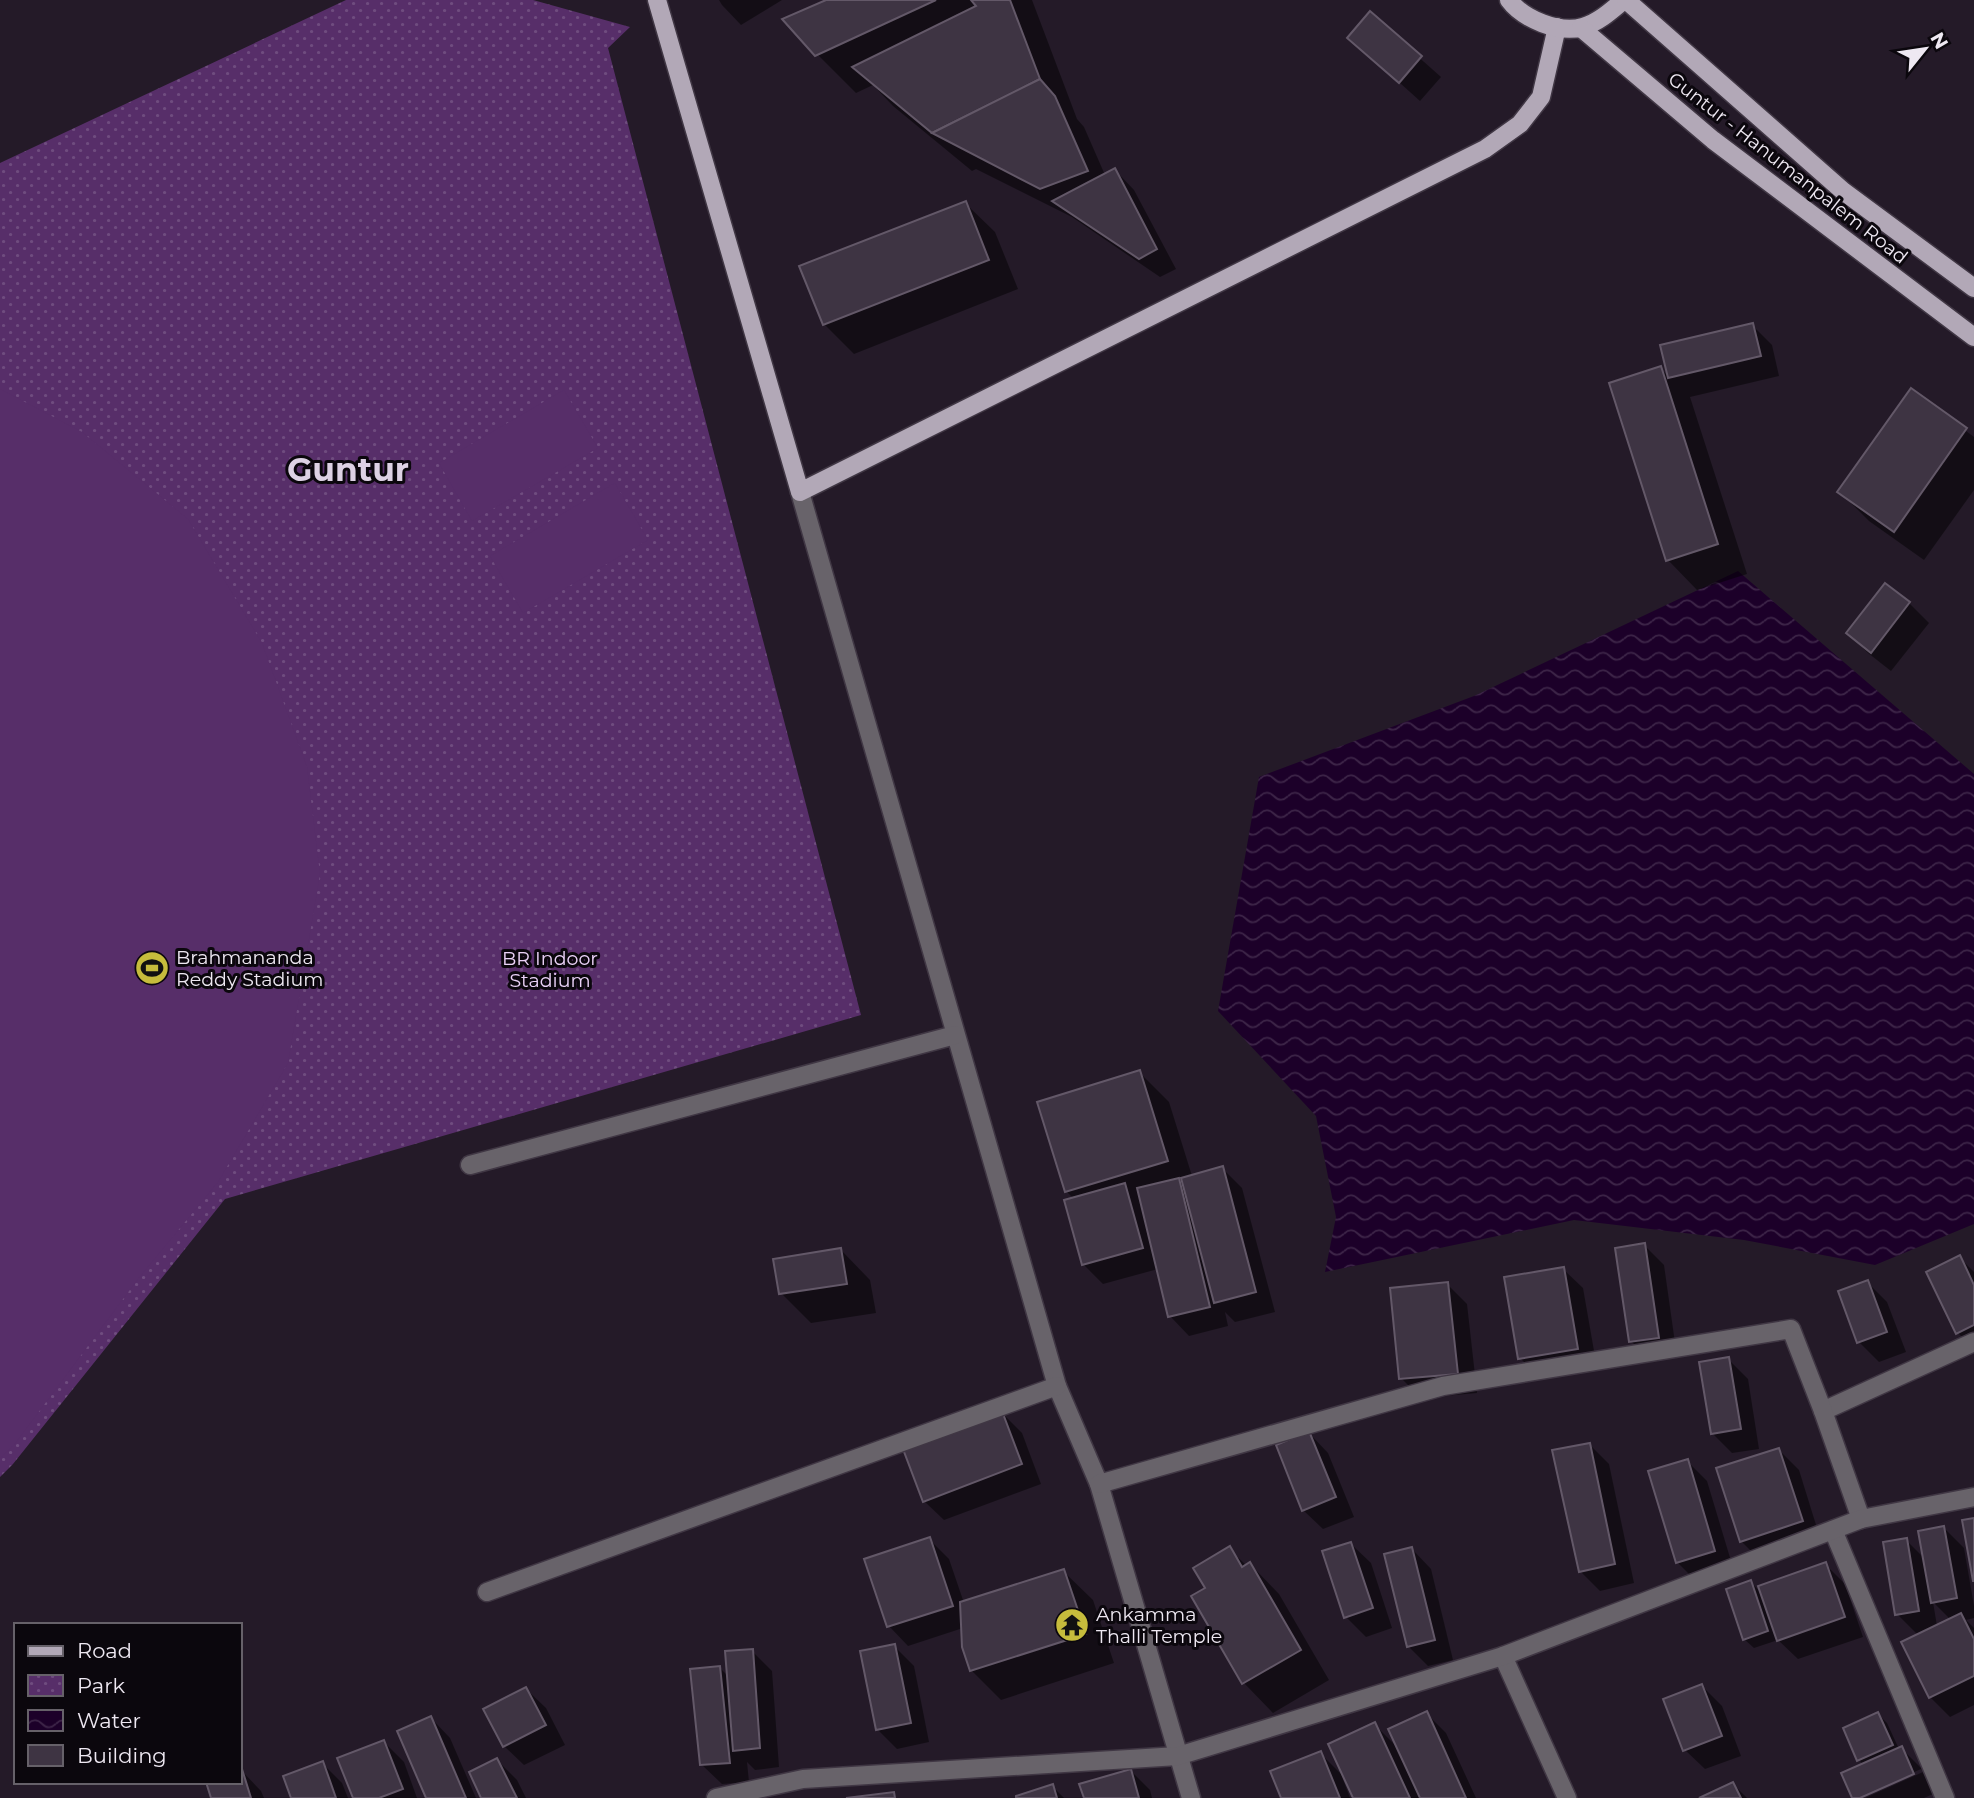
<svg xmlns="http://www.w3.org/2000/svg" width="1974" height="1798" font-family="Montserrat,sans-serif">
  <defs>
    <pattern id="park-dots" width="8" height="8" patternUnits="userSpaceOnUse" patternTransform="scale(1.75)"><rect width="8" height="8" fill="#572e69"/><path d="M2 2h.1M6 6h.1" fill="none" stroke="#6f4c7f" stroke-width="1.8" stroke-linecap="round"/></pattern>
    <pattern id="water-waves" width="16" height="10" patternUnits="userSpaceOnUse" patternTransform="scale(1.75)"><rect width="16" height="10" fill="#1c0029"/><path d="M0 5q4-4 8 0t8 0" fill="none" stroke="#3d2548"/></pattern>
  </defs>
  <rect width="100%" height="100%" fill="#241a28"/>
  <polygon fill="url(#park-dots)" points="346,0 533,0 630,27 608,48 861,1015 225,1199 13,1464 0,1477 0,163"/>
  <g fill="#572e69">
    <polygon points="0,389 82,432 188,519 262,643 307,767 320,874 288,1063 218,1182 138,1279 14,1445 0,1458"/>
    <polygon points="564,390 598,448 472,521 439,463"/>
    <polygon points="615,483 648,540 523,613 490,556"/>
  </g>
  <polygon fill="url(#water-waves)" points="1738,571 1974,774 1974,1224 1875,1265 1744,1240 1574,1220 1325,1272 1336,1217 1316,1116 1218,1011 1259,777 1474,696"/>
  <g fill="#0007" fill-rule="evenodd">
    <polygon points="719,0 782,0 741,25 722,5"/>
    <polygon points="830,0 1032,0 1077,119 1084,127 1105,175 1115,170 1134,190 1176,269 1160,277 1072,217 976,169 972,171 893,106 873,85 856,93 817,54"/>
    <polygon points="1370,14 1441,77 1420,101 1350,38"/>
    <polygon points="965,203 995,232 1018,289 854,354 824,324"/>
    <polygon points="1752,325 1772,345 1779,376 1690,397 1747,574 1697,590 1668,560 1660,368 1669,377"/>
    <polygon points="1911,390 1974,437 1974,490 1924,560 1869,521 1840,492"/>
    <polygon points="1886,585 1909,603 1929,623 1891,671 1868,653 1848,633"/>
    <polygon points="1139,1072 1169,1102 1192,1176 1222,1168 1242,1188 1275,1312 1235,1322 1225,1312 1228,1326 1189,1336 1170,1316 1158,1269 1103,1284 1083,1264 1074,1199 1066,1191"/>
    <polygon points="1644,1245 1664,1265 1677,1357 1651,1361 1631,1341"/>
    <polygon points="841,1250 870,1280 876,1313 811,1323 781,1293"/>
    <polygon points="1959,1257 1974,1272 1974,1349 1958,1333"/>
    <polygon points="1563,1269 1583,1288 1597,1368 1540,1378 1520,1358"/>
    <polygon points="1867,1282 1887,1302 1906,1352 1879,1362 1859,1342"/>
    <polygon points="1447,1284 1467,1304 1477,1393 1421,1398 1401,1378"/>
    <polygon points="1728,1359 1748,1379 1759,1449 1732,1453 1712,1433"/>
    <polygon points="1002,1413 1022,1433 1041,1484 944,1520 924,1501"/>
    <polygon points="1309,1433 1328,1453 1354,1517 1323,1529 1303,1510"/>
    <polygon points="1589,1444 1609,1464 1634,1583 1600,1591 1580,1571"/>
    <polygon points="1779,1450 1799,1470 1821,1541 1761,1561 1741,1541"/>
    <polygon points="1687,1461 1707,1481 1734,1571 1697,1582 1677,1562"/>
    <path d="M1944 1528 1964 1548 1974 1606V1618L1966 1620 1974 1628V1705L1950 1717 1930 1697 1918 1635 1897 1614 1906 1540 1925 1559ZM1933 1602 1951 1620 1937 1626Z"/>
    <polygon points="929,1539 949,1559 964,1603 1063,1571 1093,1600 1114,1663 1001,1700 972,1671 964,1647 963,1628 908,1646 889,1626"/>
    <polygon points="1351,1544 1371,1563 1392,1628 1366,1637 1346,1617"/>
    <polygon points="1229,1549 1247,1566 1250,1564 1279,1594 1329,1680 1273,1713 1244,1683 1207,1589"/>
    <polygon points="1412,1549 1431,1569 1453,1660 1428,1666 1408,1646"/>
    <polygon points="1825,1564 1845,1584 1863,1637 1798,1659 1778,1640 1754,1648 1744,1639 1751,1582 1763,1595"/>
    <polygon points="894,1646 914,1666 929,1742 897,1749 877,1729"/>
    <polygon points="752,1651 772,1671 779,1767 755,1770 747,1762 749,1782 722,1784 702,1765 720,1668 729,1677"/>
    <polygon points="1702,1686 1722,1706 1741,1756 1705,1769 1685,1750"/>
    <polygon points="526,1689 546,1708 565,1745 524,1765 504,1746"/>
    <polygon points="1427,1714 1446,1733 1476,1798 1355,1798 1375,1725 1398,1748"/>
    <polygon points="1878,1714 1887,1723 1899,1749 1901,1748 1921,1768 1933,1794 1924,1798 1865,1798 1923,1772 1921,1769 1861,1796 1861,1798 1854,1798 1864,1765 1859,1760"/>
    <polygon points="431,1718 450,1738 476,1798 428,1798"/>
    <polygon points="384,1742 404,1762 417,1798 354,1798"/>
    <polygon points="1320,1753 1341,1774 1350,1798 1283,1798"/>
    <polygon points="497,1760 517,1780 526,1798 483,1798"/>
    <polygon points="322,1763 342,1783 348,1798 293,1798"/>
    <polygon points="242,1771 261,1791 264,1798 213,1798 240,1782"/>
    <polygon points="1131,1771 1150,1790 1152,1798 1085,1798"/>
    <polygon points="1733,1784 1747,1798 1703,1798"/>
    <polygon points="1052,1786 1064,1798 1018,1798"/>
  </g>
  <g fill="#3e3443" stroke="#635868" stroke-width="2">
    <polygon points="826,0 936,0 815,56 782,19"/>
    <polygon points="971,0 1010,0 1040,79 932,133 852,67 976,6"/>
    <polygon points="1370,11 1422,56 1399,83 1347,38"/>
    <polygon points="1040,79 1055,96 1088,171 1040,189 932,133"/>
    <polygon points="1115,168 1157,249 1139,259 1052,201"/>
    <polygon points="966,201 989,260 823,325 799,266"/>
    <polygon points="1753,323 1761,356 1668,378 1660,345"/>
    <polygon points="1661,366 1718,544 1666,561 1609,383"/>
    <polygon points="1911,388 1967,428 1894,532 1837,492"/>
    <polygon points="1885,583 1910,602 1871,653 1846,633"/>
    <polygon points="1140,1070 1168,1161 1065,1192 1037,1102"/>
    <polygon points="1223,1166 1256,1292 1214,1303 1181,1178"/>
    <polygon points="1179,1178 1210,1307 1168,1317 1137,1188"/>
    <polygon points="1125,1183 1143,1248 1082,1265 1064,1200"/>
    <polygon points="1645,1243 1659,1338 1629,1342 1615,1248"/>
    <polygon points="841,1248 847,1284 779,1294 773,1259"/>
    <polygon points="1960,1255 1974,1285 1974,1325 1956,1334 1926,1272"/>
    <polygon points="1564,1267 1578,1349 1518,1359 1504,1277"/>
    <polygon points="1868,1280 1887,1332 1857,1343 1838,1291"/>
    <polygon points="1448,1282 1458,1374 1399,1379 1390,1288"/>
    <polygon points="1729,1357 1741,1429 1711,1434 1699,1362"/>
    <polygon points="1002,1411 1022,1464 923,1502 903,1449"/>
    <polygon points="1309,1431 1336,1497 1302,1511 1276,1445"/>
    <polygon points="1590,1443 1615,1564 1579,1572 1552,1450"/>
    <polygon points="1779,1448 1803,1521 1740,1542 1716,1468"/>
    <polygon points="1688,1459 1715,1551 1676,1563 1648,1471"/>
    <polygon points="1974,1518 1974,1581 1973,1581 1962,1520"/>
    <polygon points="1944,1526 1957,1598 1931,1603 1918,1531"/>
    <polygon points="930,1537 953,1606 887,1627 864,1559"/>
    <polygon points="1907,1538 1919,1611 1895,1615 1883,1542"/>
    <polygon points="1351,1542 1373,1608 1344,1618 1322,1551"/>
    <polygon points="1230,1546 1242,1567 1250,1562 1301,1650 1242,1684 1191,1596 1205,1588 1193,1568"/>
    <polygon points="1412,1547 1435,1640 1407,1647 1384,1554"/>
    <polygon points="1826,1562 1845,1617 1777,1641 1758,1586"/>
    <polygon points="1064,1569 1086,1634 970,1671 962,1647 960,1602"/>
    <polygon points="1751,1580 1768,1631 1743,1640 1726,1589"/>
    <polygon points="1961,1613 1974,1639 1974,1676 1929,1698 1901,1642"/>
    <polygon points="895,1644 911,1723 876,1730 860,1651"/>
    <polygon points="753,1649 760,1748 733,1751 725,1651"/>
    <polygon points="720,1666 730,1763 700,1765 690,1669"/>
    <polygon points="1702,1684 1722,1736 1683,1751 1663,1699"/>
    <polygon points="526,1687 546,1725 503,1747 483,1709"/>
    <polygon points="1427,1711 1466,1798 1420,1798 1388,1729"/>
    <polygon points="1878,1712 1893,1745 1857,1761 1843,1728"/>
    <polygon points="431,1716 466,1798 426,1798 397,1731"/>
    <polygon points="1375,1722 1410,1798 1353,1798 1328,1744"/>
    <polygon points="384,1740 403,1789 379,1798 353,1798 337,1758"/>
    <polygon points="1902,1746 1914,1774 1860,1798 1852,1798 1841,1773"/>
    <polygon points="1321,1751 1340,1798 1281,1798 1270,1771"/>
    <polygon points="497,1758 517,1798 481,1798 469,1772"/>
    <polygon points="323,1761 336,1798 291,1798 283,1776"/>
    <polygon points="242,1769 251,1798 211,1798 206,1782 240,1782 240,1770"/>
    <polygon points="1131,1769 1139,1798 1084,1798 1079,1784"/>
    <polygon points="1733,1782 1741,1798 1699,1798"/>
    <polygon points="1053,1784 1057,1798 1016,1798 1016,1796"/>
    <polygon points="894,1792 895,1798 846,1798"/>
  </g>
  <g fill="none" stroke-linecap="round" stroke-linejoin="round">
    <g stroke="#403744" stroke-width="21">
      <g id="street">
        <polyline points="800,492 1057,1386 1099,1484 1191,1798"/>
        <polyline points="470,1165 955,1035"/>
        <polyline points="1823,1411 1974,1342"/>
        <polyline points="1099,1484 1443,1386 1791,1329 1823,1411 1861,1519"/>
        <polyline points="1833,1530 1945,1798"/>
        <polyline points="487,1592 1057,1386"/>
        <polyline points="1503,1656 1567,1798"/>
        <polyline points="716,1798 803,1779 1178,1756 1503,1656 1861,1519 1974,1497"/>
      </g>
    </g>
    <g stroke="#403744" stroke-width="21">
      <g id="primary">
        <polyline points="657,0 800,492 1485,149 1520,124 1541,97 1557,27"/>
        <path d="M1509 0C1523 19 1559 34 1583 27 1599 22 1611 11 1624 0"/>
        <polyline points="1626,0 1843,191 1974,288"/>
        <polyline points="1581,28 1713,140 1974,337"/>
      </g>
    </g>
    <use href="#street" stroke="#68636a" stroke-width="18"/>
    <use href="#primary" stroke="#b2a8b7" stroke-width="18"/>
  </g>
  <defs>
    <g id="stadium-disc" transform="scale(1.75)"><circle r="9.5" fill="#c6bc3c" stroke="#0b070d"/><path d="M0-5a6.5 5 0 1 0 0 10a6.5 5 0 1 0 0-10ZM-3.5-1.8h7v3.6h-7Z" fill="#111"/></g>
    <g id="temple-disc" transform="scale(1.75)"><circle r="9.5" fill="#c6bc3c" stroke="#0b070d"/><path d="M0-6L5-2H3V0L6.5 2.5H4V6H1.5V3h-3V6H-4V2.5H-6.5L-3 0V-2H-5Z" fill="#111"/></g>
  </defs>
  <g fill-rule="evenodd">
    <use href="#stadium-disc" x="152" y="968"/>
    <use href="#temple-disc" x="1072" y="1625"/>
  </g>
  <g text-anchor="middle" dominant-baseline="central" stroke-width="6" stroke-linejoin="round" paint-order="stroke">
    <g font-size="19" fill="#eee8f2" stroke="#0b070d">
      <text transform="translate(1788 168) rotate(38)">Guntur - Hanumanpalem Road</text>
    </g>
    <g font-size="19" fill="#eee8f2" stroke="#0b070d" text-anchor="start">
      <text x="176" y="957">Brahmananda<tspan x="176" dy="22">Reddy Stadium</tspan></text>
      <text x="1096" y="1614">Ankamma<tspan x="1096" dy="22">Thalli Temple</tspan></text>
    </g>
    <g font-size="19" fill="#ebd2f8" stroke="#0b070d">
      <text x="550" y="958">BR Indoor<tspan x="550" dy="22">Stadium</tspan></text>
    </g>
    <g font-size="33" font-weight="bold" fill="#ddd1e4" stroke="#0b070d">
      <text x="348" y="469">Guntur</text>
    </g>
  </g>
  <rect x="14" y="1623" width="228" height="161" fill="#0b070d" stroke="#666169" stroke-width="2"/>
  <rect x="28" y="1646" width="35" height="10" fill="#b2a8b7" stroke="#666169" stroke-width="2"/>
  <text x="77" y="1658" font-size="21" fill="#eee8f2">Road</text>
  <rect x="28" y="1675" width="35" height="21" fill="url(#park-dots)" stroke="#666169" stroke-width="2"/>
  <text x="77" y="1693" font-size="21" fill="#eee8f2">Park</text>
  <rect x="28" y="1710" width="35" height="21" fill="url(#water-waves)" stroke="#666169" stroke-width="2"/>
  <text x="77" y="1728" font-size="21" fill="#eee8f2">Water</text>
  <rect x="28" y="1745" width="35" height="21" fill="#3e3443" stroke="#666169" stroke-width="2"/>
  <text x="77" y="1763" font-size="21" fill="#eee8f2">Building</text>
  <g transform="translate(1925 49) rotate(60)" stroke="#0b070d" stroke-width="5" paint-order="stroke">
  <path d="M0-5L12 26L0 18L-12 26Z" fill="#eee8f2"/>
  <text y="-10" font-size="19" font-weight="bold" text-anchor="middle" fill="#eee8f2">N</text>
  </g>
</svg>
